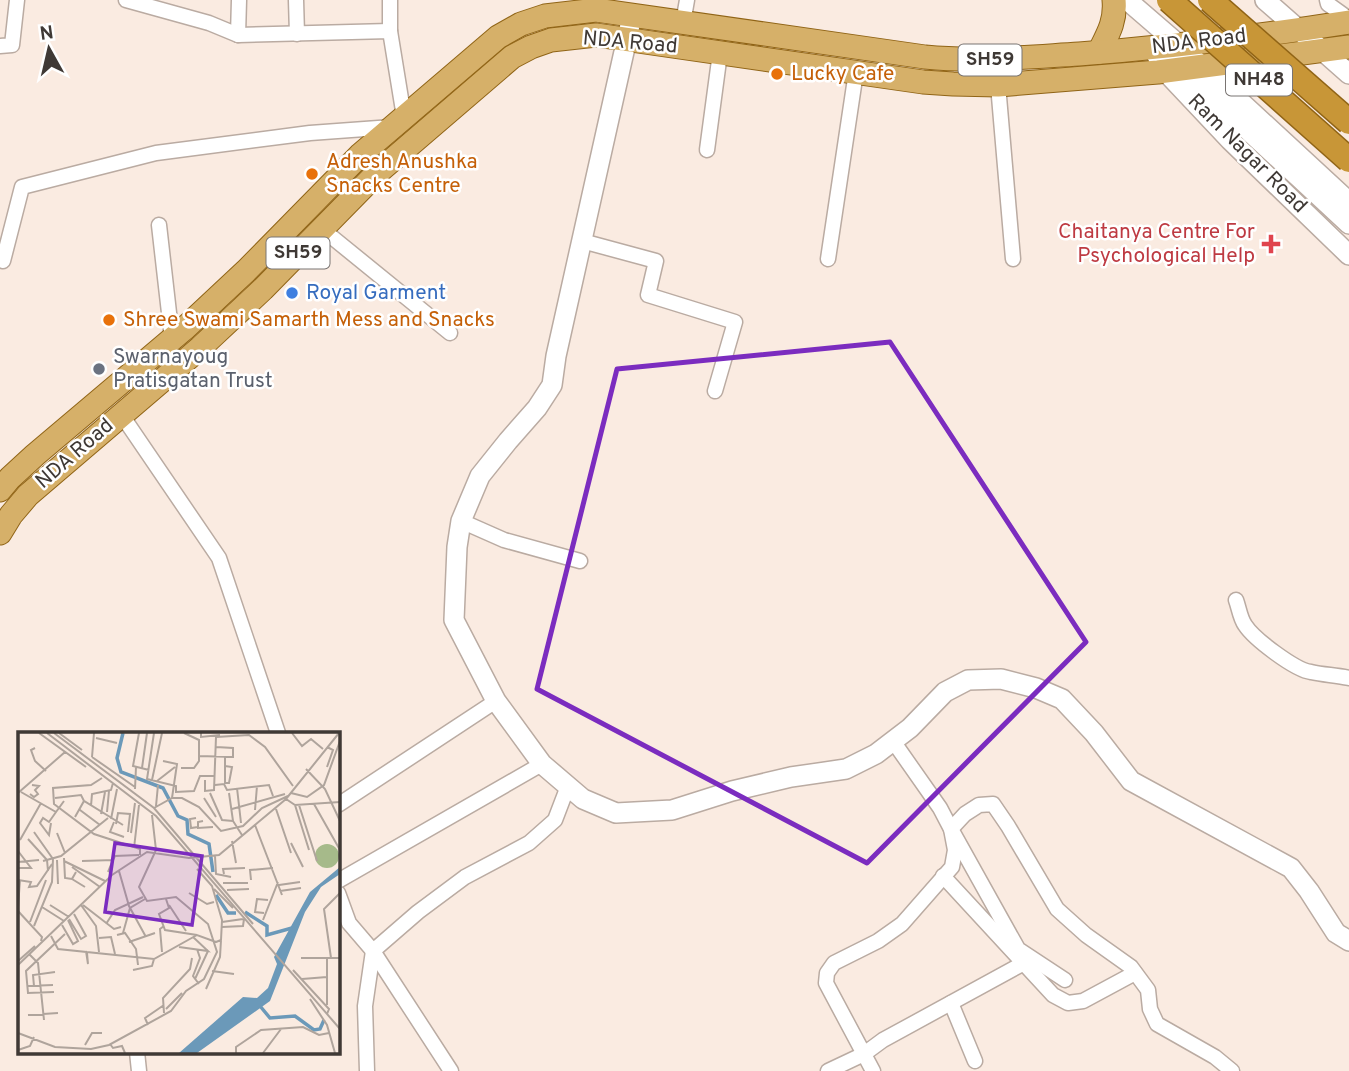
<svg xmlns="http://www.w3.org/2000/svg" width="1349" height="1071" font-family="Overpass,sans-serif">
  <rect width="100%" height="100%" fill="#faebe1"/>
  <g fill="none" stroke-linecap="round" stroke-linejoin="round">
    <g stroke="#baaba2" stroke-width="17">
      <g id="minor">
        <polyline points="126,0 209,23 238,35 390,31 404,117"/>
        <polyline points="296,0 297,34"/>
        <polyline points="1327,0 1328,4 1349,19"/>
        <polyline points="683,23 687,0"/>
        <polyline points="390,31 390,0"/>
        <polyline points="238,35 239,0"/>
        <polyline points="0,46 12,45 17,0"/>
        <polyline points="998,85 1013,259"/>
        <polyline points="707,150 720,53"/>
        <polyline points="159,225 172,339"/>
        <polyline points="322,229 450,333"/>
        <polyline points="582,241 656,261 648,295 735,322 715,391"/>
        <polyline points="828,259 856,72"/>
        <polyline points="3,261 22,187 156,153 310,133 392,127"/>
        <polyline points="121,414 219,558 278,733"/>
        <polyline points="461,521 504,540 580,561"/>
        <path d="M1236 600C1239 608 1240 618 1245 625 1254 639 1295 670 1311 672 1324 675 1336 675 1349 678"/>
        <polyline points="338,805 496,701"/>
        <polyline points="943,876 1053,995 1068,1003 1083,1001 1135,973"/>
        <polyline points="338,881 542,764"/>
        <polyline points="338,893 349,923 373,951 451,1071"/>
        <polyline points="1065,980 1018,949 951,829 965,814 979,805 993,804 1008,826 1057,909 1086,935 1131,967 1148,990 1150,1009 1157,1024 1215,1057 1232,1071"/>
        <polyline points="951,1003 975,1061"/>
        <polyline points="137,1052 139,1071"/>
        <polyline points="367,1071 365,1006 373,951 418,912 465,877 529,843 555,820 568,786"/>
        <polyline points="828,1071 864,1054 883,1040 1024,963"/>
        <polyline points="873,1071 826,983 827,973 834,963 878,941 902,924 952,867 955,850 951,829 940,808 893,741"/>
      </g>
    </g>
    <g stroke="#baaba2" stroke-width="22">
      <g id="tertiary">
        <polyline points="1127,0 1178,44 1349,202"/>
        <polyline points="1265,0 1349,74"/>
        <polyline points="632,16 556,356 552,385 537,408 508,441 480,476 461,521 457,547 454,620 496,701 542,764 583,799 616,813 672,810 732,791 791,777 846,769 876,754 910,728 945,692 968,680 1001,679 1036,688 1062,699 1094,733 1131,781 1291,868 1309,891 1336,933 1349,941"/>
        <polyline points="1153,48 1165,71 1230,140 1349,255"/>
        <polyline points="1175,60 1180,69 1223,107 1349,224"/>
      </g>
    </g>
    <g stroke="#906416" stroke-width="25">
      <g id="primary">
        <path d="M1099 52C1108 34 1116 21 1114 0"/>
        <path d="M0 490 10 478 35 455 184 329 246 271 360 155 498 37 521 24 545 16 596 10 925 57C977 62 1028 57 1079 54 1169 47 1260 36 1349 22"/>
        <polyline points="0,533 11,515 28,495 200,348 263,289 377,173 512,57 531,47 551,40 596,35 923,82 953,84 998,85 1158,72 1349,47"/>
      </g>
    </g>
    <use href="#minor" stroke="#fff" stroke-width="14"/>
    <use href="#tertiary" stroke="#fff" stroke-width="19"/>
    <use href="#primary" stroke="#d6b069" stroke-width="23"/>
    <g stroke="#906416" stroke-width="27" stroke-linecap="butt">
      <g id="trunk-bridge">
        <polyline points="1169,0 1349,160"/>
        <polyline points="1210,0 1349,122"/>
      </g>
    </g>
    <use href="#trunk-bridge" stroke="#c89637" stroke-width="24"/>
  </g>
  <path fill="none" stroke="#7b2cbf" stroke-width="5" stroke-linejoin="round" d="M890 342 1086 642 867 863 537 689 617 369Z"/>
  <g fill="#e8710a" stroke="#fff" stroke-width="2.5">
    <circle cx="777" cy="74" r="7"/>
    <circle cx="312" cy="174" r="7"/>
    <circle cx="109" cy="320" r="7"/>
  </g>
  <path fill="#e0444e" stroke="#fff" stroke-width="2.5" d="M1267.5 233.5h7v7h7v7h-7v7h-7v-7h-7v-7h7z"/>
  <circle fill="#3f7fe0" stroke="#fff" stroke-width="2.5" cx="292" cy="293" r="7"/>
  <circle fill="#6b7280" stroke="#fff" stroke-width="2.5" cx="99" cy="369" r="7"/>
  <g text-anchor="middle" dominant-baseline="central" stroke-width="5" stroke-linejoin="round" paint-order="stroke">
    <g fill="#fff" stroke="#797472" stroke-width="2">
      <rect x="958.5" y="44.5" width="63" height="31" rx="5"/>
      <rect x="1226" y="64.5" width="66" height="31" rx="5"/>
      <rect x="266.5" y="237.5" width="63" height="31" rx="5"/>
    </g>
    <g font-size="19" font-weight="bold" fill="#3f3935">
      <text x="990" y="60">SH59</text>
      <text x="1259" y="80">NH48</text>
      <text x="298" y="253">SH59</text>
    </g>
    <g font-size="21" fill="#3f3935" stroke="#fff">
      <text transform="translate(1199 42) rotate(-7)">NDA Road</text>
      <text transform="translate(630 43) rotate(5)">NDA Road</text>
      <text transform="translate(1247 154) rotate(45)">Ram Nagar Road</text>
      <text transform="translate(75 454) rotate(-41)">NDA Road</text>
    </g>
    <g font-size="21" fill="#c56008" stroke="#fff" text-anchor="start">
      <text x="791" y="74">Lucky Cafe</text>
      <text x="326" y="162">Adresh Anushka<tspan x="326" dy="24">Snacks Centre</tspan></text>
      <text x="123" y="320">Shree Swami Samarth Mess and Snacks</text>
    </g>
    <g font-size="21" fill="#be3a42" stroke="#fff" text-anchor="end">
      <text x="1255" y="232">Chaitanya Centre For<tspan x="1255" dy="24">Psychological Help</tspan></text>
    </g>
    <g font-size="21" fill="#366cbe" stroke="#fff" text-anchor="start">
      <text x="306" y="293">Royal Garment</text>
    </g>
    <g font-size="21" fill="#5b616d" stroke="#fff" text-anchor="start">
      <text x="113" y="357">Swarnayoug<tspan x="113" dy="24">Pratisgatan Trust</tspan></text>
    </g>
  </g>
  <g transform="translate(18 732)">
    <rect width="322" height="322" fill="#faebe1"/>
    <path d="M297 124a12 12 0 1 1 24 0a12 12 0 1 1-24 0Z" fill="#a6ba8a"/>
    <path d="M322 135V142L303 155 287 180 252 269 179 321H161L225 265 239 266 250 256 259 232 256 225 292 160Z" fill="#6b99b9"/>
    <path fill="none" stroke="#6b99b9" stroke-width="3.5" d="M105 1 99 26 103 40 145 56 160 84 169 88 170 102 191 112 195 140M198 163 210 181H218M227 180 249 194V203L274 196M242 274 252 286 277 284 296 298 302 297 306 288"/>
    <path fill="none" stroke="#afa49c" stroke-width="2" d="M21 1 68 35M29 1 138 84 322 297M36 1 136 76 235 192M41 1 64 18M121 1 115 34 131 38M136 1 129 47 158 54V60L176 59 182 44H197M183 1V5L202 3M274 1 284 14 293 7 305 17M78 6 99 11M17 16 13 18 17 29 28 39M181 24 215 25V16L198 15M74 25 117 55M74 25 76 1M145 29 159 32 154 66M309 35 315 18 309 15M124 36 129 1M163 36H176L181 29V8L166 1M288 37 307 57 322 89M84 46 73 53 35 56 36 72 76 102 122 117V123M134 48 144 1M187 48V59L196 58 198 5 231 3 247 15 275 54M139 49 157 35M207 50V25M206 51H211L214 35 207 34M197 53 206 52 209 58 251 53 255 64M219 56 223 91M117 57 118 35M3 60 38 80 46 69M0 61 47 20M192 61 204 88 215 89M211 61 215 89 224 103M273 61 289 65 306 53 322 9M12 62 16 65 20 62 17 58 21 54 14 53M37 66 63 63 66 69M186 66 198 85M268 67 277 73 322 70M296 72 322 118M277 73 291 118M281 73 299 129M73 74 74 62 93 58 95 51M138 74 140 53M136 76 154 66H164L181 75 203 99 225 94 244 76 270 64M214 77 267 62M258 77 273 121M62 78 82 93M237 78 239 54M89 80 91 59M83 82 87 60M57 85 66 69 105 93M178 86 172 87 173 96 180 95M93 87 99 57M185 89 180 90V96L195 95M96 90 92 100 106 105M33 91 31 103 22 91 25 86 31 90 38 80M98 92 100 81 112 82 110 100M237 93 264 163M16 100 35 127M39 101 47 121M113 101 117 71M10 107 29 128 30 139M2 108 23 71M214 109 218 131M273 111 285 135M116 116 121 73M0 119 13 136H0M197 124 198 142 213 145M46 126 47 146 54 147M39 128 40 152M95 128 97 124 121 123M25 129 43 124 90 86M46 129 87 149M64 129 95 128 90 140M0 130 21 128M54 135 82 155M179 137 194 154 204 188 203 208 198 210M101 139 111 174 128 205M58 140 54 147 67 155M206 142 205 137 227 136M0 148 13 150 11 155 19 154 34 132M233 148 232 138 255 136M205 151H230M261 153 282 150M196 157 215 176M209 158 231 157M262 159 283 156M171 161 189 172 196 170M148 167 151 176 141 182 147 198 179 203M32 173 51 185M63 173 78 194 81 220M65 173 96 197 103 195M151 173 168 199M0 175 2 148M24 175 46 189M0 179 24 205 23 209M246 181 237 180 239 167 250 168M51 187 63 207 68 204 56 182M245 188 260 150M12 190 28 148M204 190 225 187M88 192 97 178 125 165M44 193 55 212 60 209 50 188M16 194 34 150 35 127M204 195 225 194 226 187M105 201 112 176 127 167M99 203 107 201 118 217 120 233M33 204 40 217 136 227 179 203 198 210M81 206 93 205 97 222M111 210 137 201M161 215 190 219 175 205M179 217 182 226 175 244 181 252M68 219 70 232 69 221M144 220 142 197 146 194M11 222 20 231 26 288M283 226H322M313 226 306 177 322 161M0 229 17 214M0 233 94 143 129 120 171 126 201 123 268 67 321 1M115 238 134 234 136 227M275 238 311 277 309 282M194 239 216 242M177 247 190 219M284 247 309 245M9 254 35 253M16 254 15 243 37 240M188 257 202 225 203 208M36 260 10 261 8 239 47 202M292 267 309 293 317 321M309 273V226M148 277 164 261M146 281 145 266 172 237 174 226M10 283 40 281M130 293 127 286 146 273M0 301 37 315 73 317 91 313 153 279 168 259 186 247 199 220 190 192 158 165 129 169 121 155 138 118 134 83M92 312 95 316 104 314 107 321M67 313 74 301H84M0 318 12 314 16 305M218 321V315L243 298 285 295 301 303 311 301M245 321 263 297"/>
    <path fill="#7b2cbf" fill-opacity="0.15" stroke="#7b2cbf" stroke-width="3.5" d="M97 111 184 124 174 193 87 180Z"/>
    <rect width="322" height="322" fill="none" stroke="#3f3935" stroke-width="3.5"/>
  </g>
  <g transform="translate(49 49) rotate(352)" stroke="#ffffff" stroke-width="5" paint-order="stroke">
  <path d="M0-5L12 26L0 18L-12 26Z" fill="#3f3935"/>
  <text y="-10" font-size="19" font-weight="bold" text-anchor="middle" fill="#3f3935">N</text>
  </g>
</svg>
